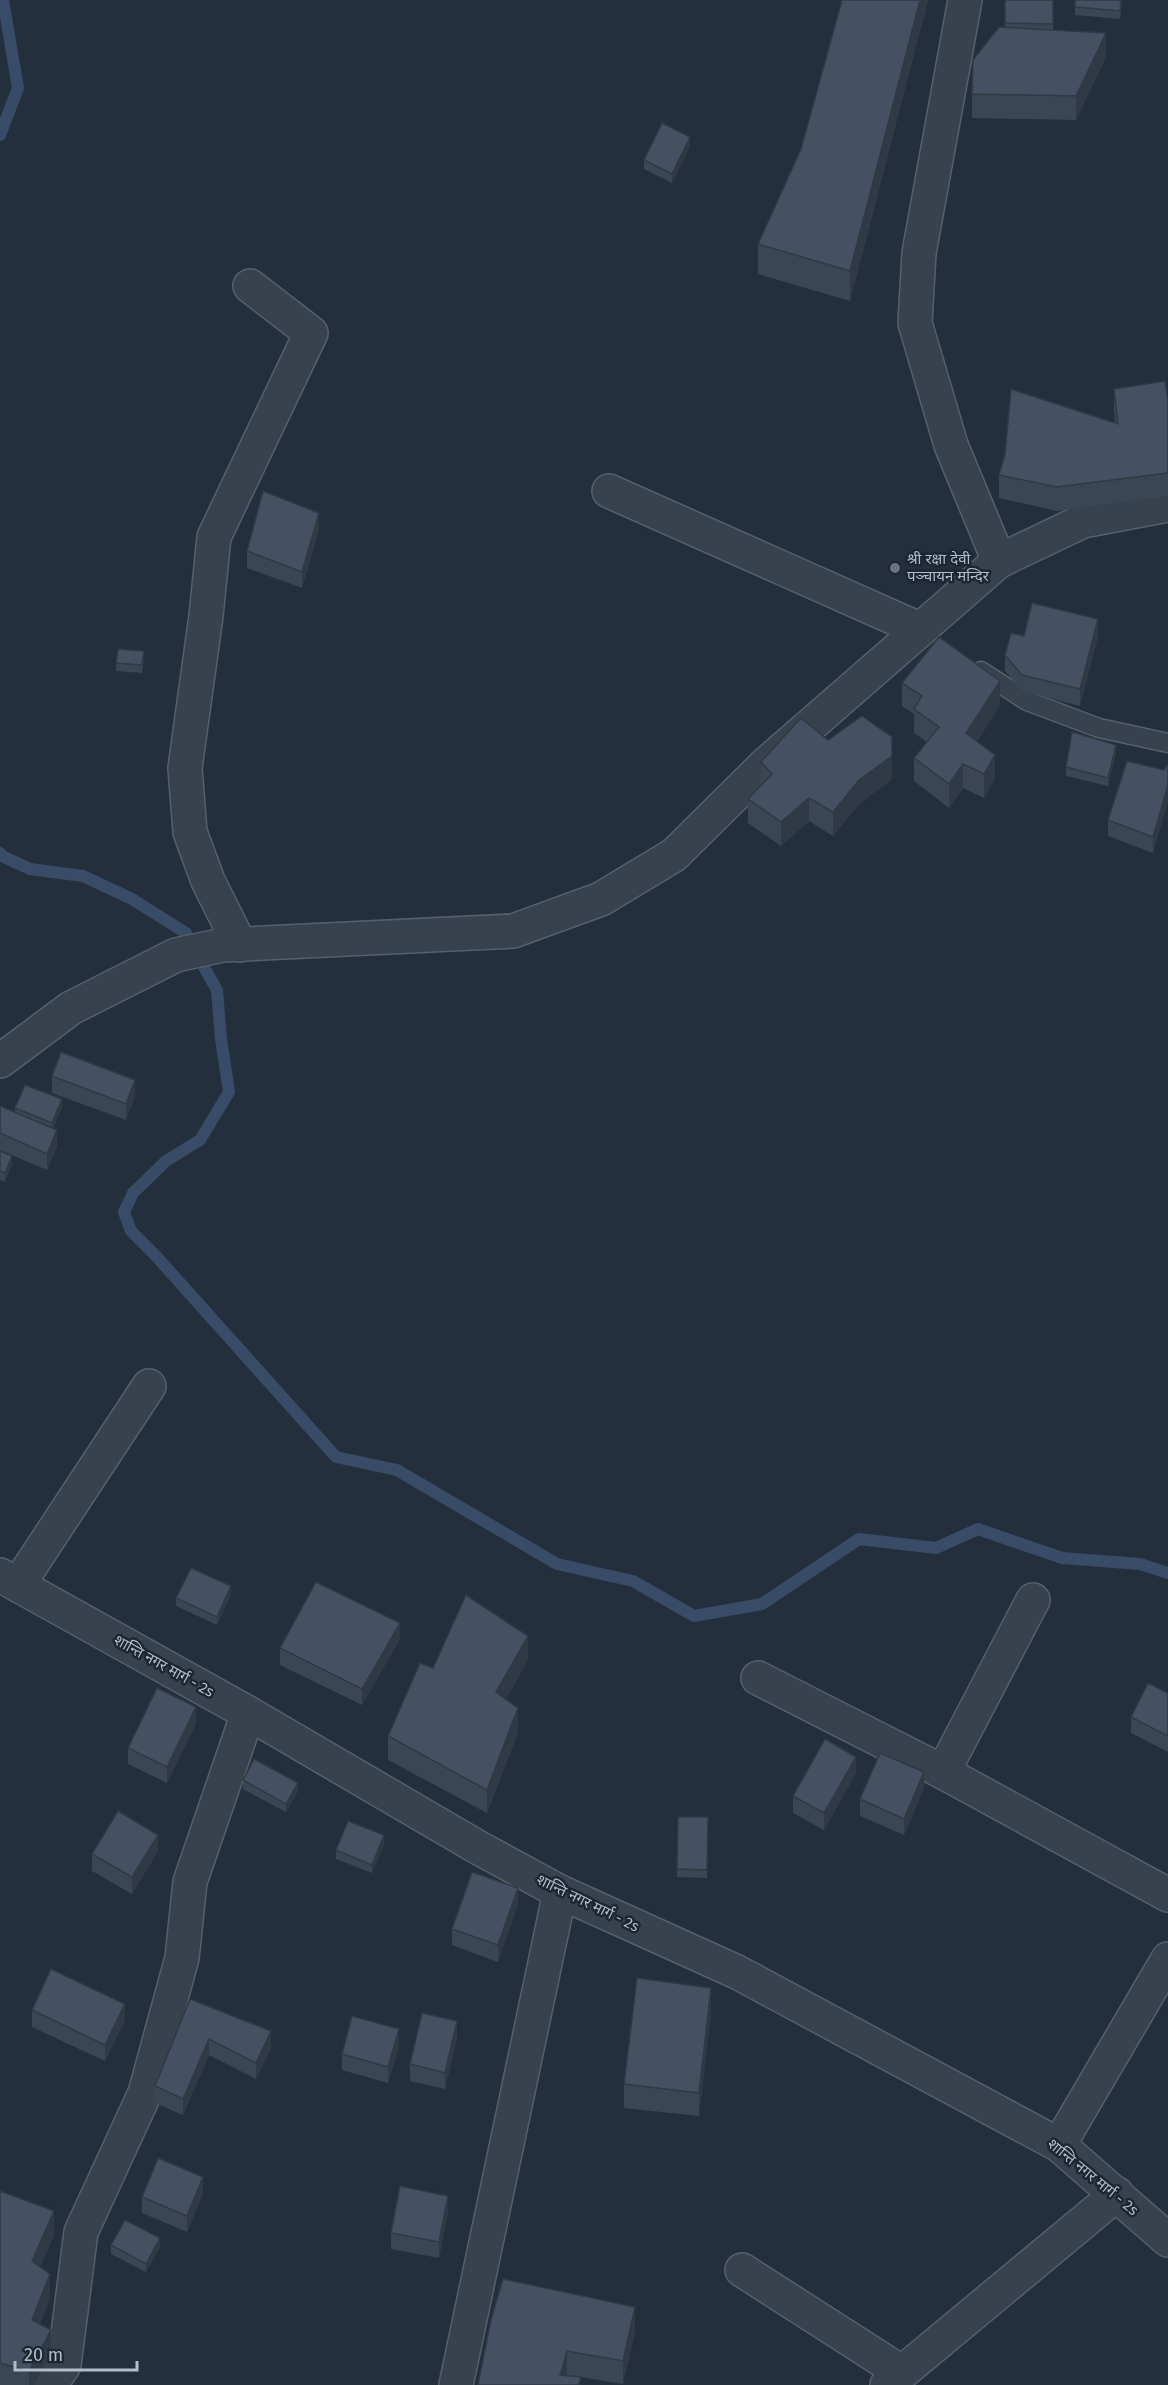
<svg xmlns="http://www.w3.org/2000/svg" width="1168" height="2385" font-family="'Fira Sans','Noto Sans Devanagari',sans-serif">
  <rect width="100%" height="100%" fill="#242f3e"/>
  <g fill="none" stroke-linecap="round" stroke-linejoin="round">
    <g stroke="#394c67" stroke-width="12">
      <polyline points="0,135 18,88 3,0"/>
      <polyline points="0,853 2,856 30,869 83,876 132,899 186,933"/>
      <polyline points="205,969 217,990 221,1039 229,1092 200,1140 166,1161 133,1193 124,1212 131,1231 156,1256 336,1457 397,1470 557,1564 633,1581 694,1616 762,1604 859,1539 936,1548 978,1529 1062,1558 1140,1564 1168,1573"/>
    </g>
    <g stroke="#565f6c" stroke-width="21">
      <polyline id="service" points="981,671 1027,701 1099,728 1168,743"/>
    </g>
    <g stroke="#565f6c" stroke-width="36">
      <g id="minor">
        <polyline points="965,0 919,253 915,323 951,445 999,561"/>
        <polyline points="609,491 919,629"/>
        <polyline points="240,945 208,881 190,832 185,768 206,616 214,537 311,333 250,286"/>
        <polyline points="0,1061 71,1008 176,955 223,945 513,931 601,899 674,855 766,764 999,561 1083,521 1168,505"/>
        <polyline points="0,1575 248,1713 479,1848 560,1892 737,1972 1059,2145 1168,2240"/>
        <polyline points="18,1585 149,1386"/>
        <polyline points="758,1678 943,1772 1168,1895"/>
        <polyline points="943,1772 1033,1600"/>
        <polyline points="1059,2145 1168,1959"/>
        <polyline points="742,2270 901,2372"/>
        <polyline points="50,2385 64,2365 81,2232 145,2093 182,1958 190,1882 248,1713"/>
        <polyline points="456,2385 560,1892"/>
        <polyline points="887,2385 1117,2194"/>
      </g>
    </g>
    <use href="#service" stroke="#38414e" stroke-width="18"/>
    <use href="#minor" stroke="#38414e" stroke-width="33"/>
  </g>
  <g fill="#3b4654">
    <polygon points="928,0 850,301 758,274 758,244 801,149"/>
    <polygon points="1053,0 1053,30 1106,57 1076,120 972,118 972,94 1005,27 1005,23"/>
    <polygon points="1075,0 1122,0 1120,19 1075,15"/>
    <polygon points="690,146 672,183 644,169 644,160"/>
    <polygon points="1114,389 1168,402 1168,496 1057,511 999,498 999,475 1115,423 1114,412"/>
    <polygon points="319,529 302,588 247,568 247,551"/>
    <polygon points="1024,636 1098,636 1080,706 1022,691 1005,671 1005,655"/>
    <polygon points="144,659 142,673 116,671 116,663"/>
    <polygon points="902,683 1000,705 977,741 995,778 984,798 963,788 949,808 914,781 914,758 927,742 914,733 914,714 902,706"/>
    <polygon points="828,740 892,779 859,804 833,836 809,821 781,846 748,823 748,799 761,785 761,762"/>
    <polygon points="1116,753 1108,786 1066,776 1066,767"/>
    <polygon points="1168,764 1168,801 1153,853 1108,836 1108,820 1164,770"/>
    <polygon points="52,1076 135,1096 126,1120 52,1093"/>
    <polygon points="0,1106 15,1112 15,1108 62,1107 53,1128 57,1147 47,1170 0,1150"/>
    <polygon points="0,1151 12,1164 5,1182 0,1180"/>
    <polygon points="231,1594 217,1625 176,1606 176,1598"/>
    <polygon points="400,1639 362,1705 280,1665 280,1648"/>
    <polygon points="528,1660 506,1699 518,1732 487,1813 388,1760 388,1736 433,1668"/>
    <polygon points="1168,1693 1168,1752 1131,1733 1131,1717"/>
    <polygon points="196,1723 167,1783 128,1764 128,1748"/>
    <polygon points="856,1773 824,1830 793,1813 793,1796"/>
    <polygon points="243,1780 298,1791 286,1812 243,1789"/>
    <polygon points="924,1788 904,1835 860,1816 860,1799"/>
    <polygon points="678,1817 708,1817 707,1878 677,1877"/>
    <polygon points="384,1844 372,1873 336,1859 336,1850"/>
    <polygon points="158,1851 132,1894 92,1871 92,1854"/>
    <polygon points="518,1904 498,1962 452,1945 452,1929"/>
    <polygon points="190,1999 271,2048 256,2079 209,2055 183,2115 155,2103 155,2086"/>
    <polygon points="32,2010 125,2020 105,2061 32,2027"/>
    <polygon points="711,2012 699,2116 624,2108 624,2084"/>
    <polygon points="457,2038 445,2089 410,2081 410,2064"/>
    <polygon points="399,2046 388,2083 342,2070 342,2054"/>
    <polygon points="0,2191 54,2235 40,2267 50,2298 40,2324 51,2354 34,2385 0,2385"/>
    <polygon points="203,2193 187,2232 142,2213 142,2197"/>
    <polygon points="448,2212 439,2258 391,2249 391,2233"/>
    <polygon points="111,2245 160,2247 146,2272 111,2254"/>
    <polygon points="491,2320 635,2331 623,2384 567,2375 566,2376 581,2385 478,2385"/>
  </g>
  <g fill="#303945">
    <polygon points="920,0 928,0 850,301 850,271"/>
    <polygon points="1106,33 1106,57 1076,120 1076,96"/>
    <polygon points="690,137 690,146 672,183 672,174"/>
    <polygon points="319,513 319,529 302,588 302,572"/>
    <polygon points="1098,619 1098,636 1080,706 1080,689"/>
    <polygon points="1000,681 1000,705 966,756 966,733"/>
    <polygon points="1116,745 1116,753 1108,786 1108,778"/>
    <polygon points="995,755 995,778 984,798 984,774"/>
    <polygon points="892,756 892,779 859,804 833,836 833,812 859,780"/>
    <polygon points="963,764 963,788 949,808 949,784"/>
    <polygon points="1168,785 1168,801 1153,853 1153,837"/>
    <polygon points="809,798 809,821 781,846 781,822"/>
    <polygon points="135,1080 135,1096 126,1120 126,1104"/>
    <polygon points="62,1099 62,1107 52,1132 52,1123"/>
    <polygon points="57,1130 57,1147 47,1170 47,1154"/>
    <polygon points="12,1156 12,1164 5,1182 5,1173"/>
    <polygon points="231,1586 231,1594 217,1625 217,1617"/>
    <polygon points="400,1623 400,1639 362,1705 362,1689"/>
    <polygon points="528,1636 528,1660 496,1716 496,1692"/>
    <polygon points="196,1707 196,1723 167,1783 167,1767"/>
    <polygon points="518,1708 518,1732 487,1813 487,1790"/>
    <polygon points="856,1757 856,1773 824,1830 824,1813"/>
    <polygon points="924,1772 924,1788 904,1835 904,1819"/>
    <polygon points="298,1783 298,1791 286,1812 286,1804"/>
    <polygon points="158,1835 158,1851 132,1894 132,1877"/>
    <polygon points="384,1835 384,1844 372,1873 372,1865"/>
    <polygon points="518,1888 518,1904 498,1962 498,1945"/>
    <polygon points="711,1988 711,2012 699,2116 699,2093"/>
    <polygon points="125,2004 125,2020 105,2061 105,2045"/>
    <polygon points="457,2021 457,2038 445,2089 445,2073"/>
    <polygon points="399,2029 399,2046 388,2083 388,2067"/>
    <polygon points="271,2031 271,2048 256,2079 256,2063"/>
    <polygon points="209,2039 209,2055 183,2115 183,2099"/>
    <polygon points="203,2177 203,2193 187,2232 187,2216"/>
    <polygon points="448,2196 448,2212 439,2258 439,2242"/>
    <polygon points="54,2211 54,2235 32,2285 32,2261"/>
    <polygon points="160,2238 160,2247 146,2272 146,2264"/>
    <polygon points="50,2274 50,2298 32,2343 32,2320"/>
    <polygon points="635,2307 635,2331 623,2384 623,2361"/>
    <polygon points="51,2330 51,2354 34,2385 29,2385 29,2371"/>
    <polygon points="567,2351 567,2375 564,2385 560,2375"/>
  </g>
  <g fill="#455162" stroke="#303945" stroke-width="1.5">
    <polygon points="842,0 920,0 850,271 758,244 801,149"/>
    <polygon points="1005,0 1053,0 1053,24 1005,23"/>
    <polygon points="1075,0 1121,0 1120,11 1075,7"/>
    <polygon points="999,27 1106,33 1076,96 972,94 973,60"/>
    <polygon points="662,123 690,137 672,174 644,160"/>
    <polygon points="1165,381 1168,402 1168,473 1057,487 999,475 1005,454 1011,389 1118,424 1114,389"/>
    <polygon points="263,491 319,513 302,572 247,551"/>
    <polygon points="1032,603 1098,619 1080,689 1022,675 1005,655 1011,633 1024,636"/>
    <polygon points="939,637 1000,681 966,733 995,755 984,774 963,764 949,784 914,758 939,727 914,709 922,696 902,683"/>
    <polygon points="118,649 144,651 142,665 116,663"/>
    <polygon points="862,716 892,737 892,756 859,780 833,812 809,798 781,822 748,799 772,774 761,762 801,718 828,740"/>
    <polygon points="1072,732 1116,745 1108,778 1066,767"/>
    <polygon points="1127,761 1164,770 1168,764 1168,785 1153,837 1108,820"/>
    <polygon points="61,1052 135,1080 126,1104 52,1076"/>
    <polygon points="25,1085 62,1099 52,1123 15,1108"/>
    <polygon points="0,1106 57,1130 47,1154 0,1133"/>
    <polygon points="0,1151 12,1156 5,1173 0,1171"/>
    <polygon points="191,1568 231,1586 217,1617 176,1598"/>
    <polygon points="316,1582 400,1623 362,1689 280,1648"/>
    <polygon points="466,1595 528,1636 496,1692 518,1708 487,1790 388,1736 420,1663 433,1668"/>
    <polygon points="1148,1683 1168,1693 1168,1736 1131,1717"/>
    <polygon points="157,1688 196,1707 167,1767 128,1748"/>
    <polygon points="825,1739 856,1757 824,1813 793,1796"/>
    <polygon points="880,1753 924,1772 904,1819 860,1799"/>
    <polygon points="254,1759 298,1783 286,1804 243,1780"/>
    <polygon points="118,1811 158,1835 132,1877 92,1854"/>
    <polygon points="678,1817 708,1817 707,1870 677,1869"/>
    <polygon points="348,1821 384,1835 372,1865 336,1850"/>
    <polygon points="472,1872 518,1888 498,1945 452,1929"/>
    <polygon points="51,1969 125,2004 105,2045 32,2010"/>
    <polygon points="637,1978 711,1988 699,2093 624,2084"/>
    <polygon points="190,1999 271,2031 256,2063 209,2039 183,2099 155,2086"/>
    <polygon points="422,2013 457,2021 445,2073 410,2064"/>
    <polygon points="352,2016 399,2029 388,2067 342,2054"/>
    <polygon points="158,2158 203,2177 187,2216 142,2197"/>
    <polygon points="400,2186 448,2196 439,2242 391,2233"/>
    <polygon points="0,2191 54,2211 32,2261 50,2274 32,2320 51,2330 29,2371 0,2363"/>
    <polygon points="125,2220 160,2238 146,2264 111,2245"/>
    <polygon points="503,2279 635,2307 623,2361 567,2351 560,2375 581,2377 579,2385 478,2385 491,2320"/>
  </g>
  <circle fill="#6b7280" stroke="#1d2633" stroke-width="2" cx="895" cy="568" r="6"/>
  <g text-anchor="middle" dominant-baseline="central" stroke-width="5" stroke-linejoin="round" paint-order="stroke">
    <g font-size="15" fill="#b4bcc9" stroke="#1d2633" text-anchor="start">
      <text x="907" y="559">श्री रक्षा देवी<tspan x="907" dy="17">पञ्चायन मन्दिर</tspan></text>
    </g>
    <g font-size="15" fill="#b4bcc9" stroke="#1d2633">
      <text transform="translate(164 1666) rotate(29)">शान्ति नगर मार्ग - 2s</text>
      <text transform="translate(588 1903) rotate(26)">शान्ति नगर मार्ग - 2s</text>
      <text transform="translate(1093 2177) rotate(39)">शान्ति नगर मार्ग - 2s</text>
    </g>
  </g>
  <path d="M15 2361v9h122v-9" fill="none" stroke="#b4bcc9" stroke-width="3"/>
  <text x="24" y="2361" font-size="18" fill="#b4bcc9" stroke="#1d2633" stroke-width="4.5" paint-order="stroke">20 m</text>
</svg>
